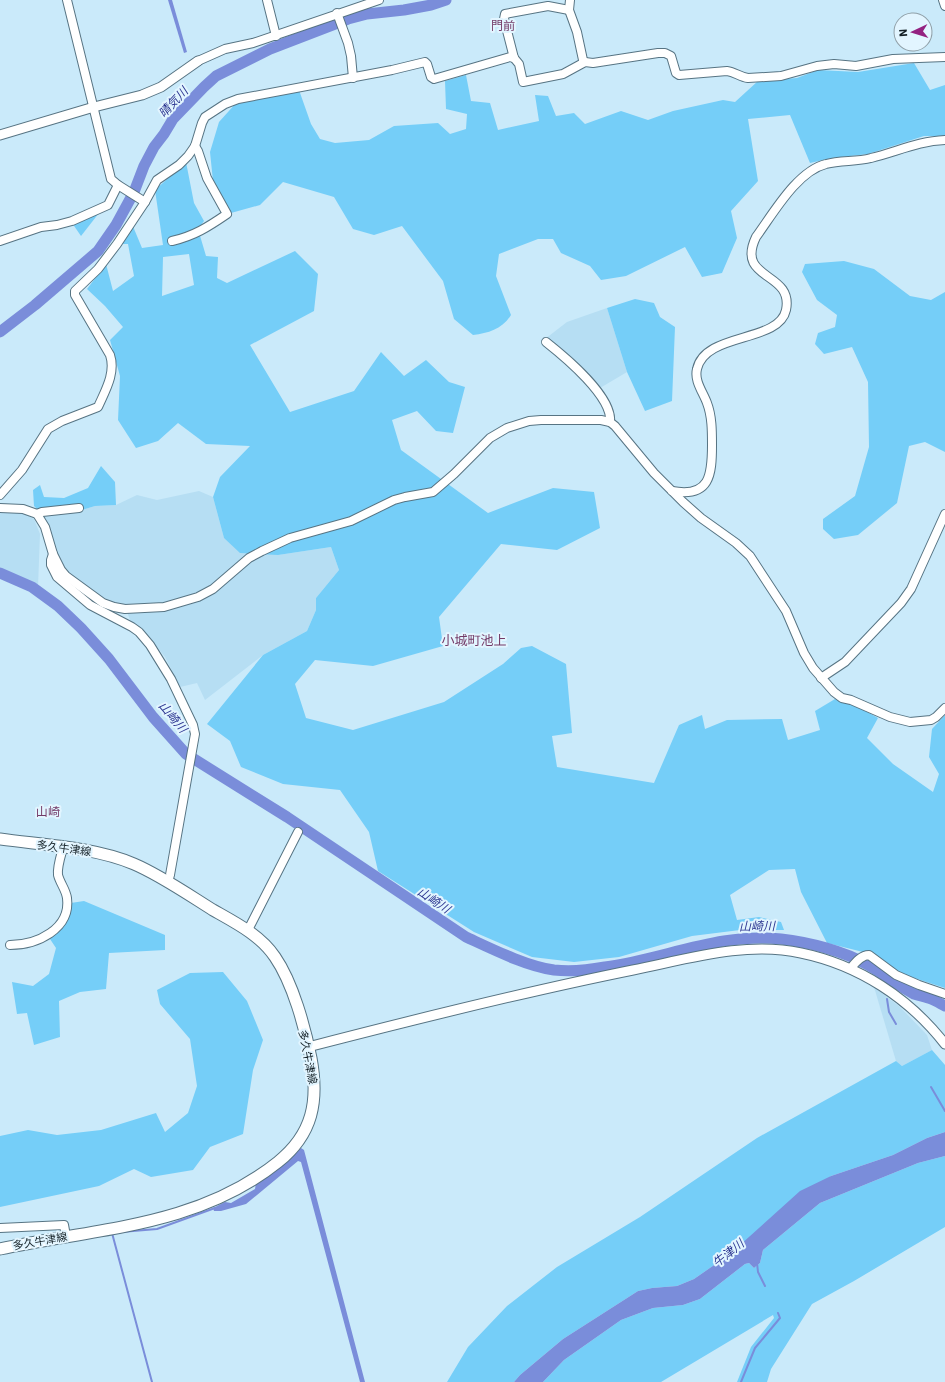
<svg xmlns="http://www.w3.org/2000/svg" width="945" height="1382" font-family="'IBM Plex Sans','Noto Sans JP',sans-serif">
  <rect width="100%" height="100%" fill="#caeafa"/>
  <g fill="#b6def3">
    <polygon points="607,308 627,372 600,388 545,339 567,322"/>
    <polygon points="199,491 213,497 224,538 278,555 331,547 339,570 316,598 316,610 307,631 263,655 205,700 197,683 180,687 165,657 146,633 130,620 125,606 108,602 71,576 61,564 43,516 72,513 95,506 116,505 137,495 157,500"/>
    <polygon points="0,511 19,511 34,519 40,534 38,587 0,568"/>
    <polygon points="874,987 900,1007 927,1035 932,1050 902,1066 896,1061"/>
  </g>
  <g fill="#75cef8" fill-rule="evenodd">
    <path d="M914 63 930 90 945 85V136H924L868 154 832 158 810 163 790 115 748 119 758 181 731 211 737 238 722 273 702 277 685 247 626 276 601 280 590 266 561 253 553 239H538L499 254 496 276 511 315C502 329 489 333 473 335L454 319 443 281 402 226 374 235 353 229 334 197 283 182 260 205 231 213 213 181 210 152 219 122 237 102 299 90 311 124 320 139 335 143 369 140 394 126 438 123 450 134 466 129 467 114 446 109 445 81 466 75 471 101 490 103 498 130 539 121 535 95 548 96 556 116 574 113 585 124 621 111 648 120 673 111 723 100 735 102 758 81 797 78 818 70 858 72Z"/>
    <path d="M186 162 194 203 204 221 198 229 206 256 218 257 217 278 227 283 295 251 318 274 314 311 250 345 290 412 354 391 381 352 404 376 426 360 449 382 465 387 453 433 436 431 417 411 392 420 401 450 488 513 553 488 594 492 600 528 557 550 501 544 439 617 443 646 373 666 315 660 295 684 306 718 353 730 444 702 503 664 521 648 532 646 566 664 572 733 552 736 557 767 654 783 679 725 702 715 705 729 727 720 782 719 788 740 820 730 815 711 835 699 855 705 878 718 867 738 893 764 933 792 939 774 929 757 932 729 945 715V988L905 975 867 953 827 943 801 892 795 869 769 870 730 895 737 920 759 917 781 922 784 930H740L692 936 619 957 574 962 532 957 474 932 378 871 369 832 340 790 283 784 241 767 230 741 207 724 263 655 307 631 316 610V598L339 570 331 547 278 555 240 553 224 538 213 497 220 477 250 446 206 444 178 423 158 441 136 448 118 420 120 376 110 340 123 327 105 306 87 289 106 264 113 291 134 276 128 244H120L132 224 142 248 163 245 155 190ZM189 254 194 285 162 296 163 257Z"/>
    <polygon points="106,204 81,236 70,220"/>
    <polygon points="844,261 874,269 910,296 931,300 945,292 945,452 925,442 909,446 897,503 858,535 834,539 823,529 823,519 855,496 869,447 868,382 852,347 824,354 815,344 818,333 835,327 837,315 817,300 802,272 805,264"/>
    <polygon points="635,299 654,303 660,317 675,327 672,401 645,411 627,372 607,308"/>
    <polygon points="101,466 115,482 116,505 95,506 72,513 43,515 34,506 33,490 40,485 44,497 64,498 88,488"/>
    <polygon points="84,901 165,935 165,950 109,953 106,989 80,992 59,1001 60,1037 34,1045 27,1013 17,1014 12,982 33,986 49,974 56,948 46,933 59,919 64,904"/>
    <polygon points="223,972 247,1001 263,1040 253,1070 243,1134 210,1147 193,1170 151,1177 134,1169 99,1186 0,1207 0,1136 28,1130 57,1135 101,1130 156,1113 165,1132 188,1113 197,1086 190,1039 160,1004 157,990 190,973"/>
    <polygon points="932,1050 945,1065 945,1132 927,1138 893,1155 831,1176 730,1254 694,1279 677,1286 652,1288 638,1291 563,1339 520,1375 514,1382 447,1382 468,1347 507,1306 557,1267 640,1217 757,1138 896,1061 902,1066"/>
    <polygon points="945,1156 945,1227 854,1281 812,1304 771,1369 767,1382 737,1382 751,1347 774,1318 773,1315 661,1382 543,1382 564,1360 621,1320 653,1308 683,1305 700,1299 745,1264 749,1263 754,1268 760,1263 763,1250 820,1203 918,1163"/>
  </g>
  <g fill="#7a8dda">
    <polygon points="168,0 172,0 187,52 184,53"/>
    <polygon points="945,1132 945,1156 918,1163 820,1203 763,1250 760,1263 754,1268 749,1263 745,1264 700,1299 683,1305 653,1308 621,1320 564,1360 543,1382 514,1382 520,1375 563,1339 638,1291 652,1288 677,1286 694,1279 730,1254 800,1191 831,1176 893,1155 927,1138"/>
    <polygon points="301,1148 304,1150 365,1382 360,1382 301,1162 298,1161 246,1204 221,1211 214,1211 213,1208 225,1202 231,1203 255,1189 256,1183 282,1166"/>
  </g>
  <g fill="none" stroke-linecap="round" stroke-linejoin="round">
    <g stroke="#7a8dda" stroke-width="2">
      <polyline points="887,999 889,1012 896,1024"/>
      <polyline points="931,1087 945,1111"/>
      <polyline points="121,1232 157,1229 215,1208"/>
      <polyline points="112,1233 152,1382"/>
      <polyline points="757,1263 758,1272 765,1286"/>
      <polyline points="741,1382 755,1348 780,1318 778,1313"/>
    </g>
    <g stroke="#7a8dda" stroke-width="11">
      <polyline points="0,332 35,305 98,251 116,225 134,192 144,166 154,147 164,134 173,119 204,87 216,76 270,49 348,19 367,14 404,10 431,5 446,0"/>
      <path d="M0 573 32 587 58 606 81 628 109 659 153 717 186 754 287 817 466 937C492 949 526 966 554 970 571 972 589 970 605 967 664 959 721 932 781 939 808 942 844 951 868 965 884 974 898 986 914 994 920 996 926 997 931 999 936 1001 941 1004 945 1006"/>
    </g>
    <g stroke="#577483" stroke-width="10">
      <g id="minor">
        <polyline points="67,0 111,179 118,185 145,202"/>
        <polyline points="267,0 276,36"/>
        <polyline points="570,0 569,10 577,32 583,60 585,62"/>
        <polyline points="943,0 945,6"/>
        <path d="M569 10 548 6 505 14 504 19 514 58 519 64 523 82 563 74 585 62 593 63 658 53H665L671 56 676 73 679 75 727 71C735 72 740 77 748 78L781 76 817 66 834 64 856 66 893 59 945 57"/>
        <polyline points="337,13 348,43 351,56 353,78"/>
        <polyline points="198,61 225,49 253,43 379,0"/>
        <polyline points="0,241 41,227 57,225 72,221 108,205 118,185"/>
        <path d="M172 241C194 236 208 227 227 214L207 178 198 151 195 146"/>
        <path d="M546 342C565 357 613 397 610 422"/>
        <path d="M672 491C710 498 712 475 712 445 712 431 712 416 707 403 703 392 694 381 697 369 705 332 779 343 786 310 794 271 735 281 756 237 773 214 797 171 826 164 841 160 856 162 871 158 896 152 919 141 945 140"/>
        <path d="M0 495 22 470 48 429 62 421 98 407C105 391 116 373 110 355L75 295V291L98 269 117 244 145 202 157 180 179 165 188 156 195 146 202 123 205 117 225 104 238 99 392 70 425 62 427 64 431 77 434 79 510 57 514 58"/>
        <polyline points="0,508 23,509 37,514 45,527 53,554 61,570 66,576 103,603 114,607 125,609 164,607 198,597 213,589 249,558 262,551 290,538 351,521 394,500 405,497 433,492 454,474 490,438 507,428 529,421 541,420 601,420 610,422 615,426 654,473 683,502 701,518 736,543 750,556 786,611 804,653 813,668 834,692 842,698 851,700 890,717 910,722 931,720 936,717 945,708"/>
        <polyline points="37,514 42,512 79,508"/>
        <polyline points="53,554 51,560 51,565 57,577 90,605 132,627 139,632 150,645 171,679 193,725 195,734 170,875 168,882"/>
        <polyline points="821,678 845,662 901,603 911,589 945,514"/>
        <polyline points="248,930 298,832"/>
        <path d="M10 945C37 945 71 929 67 898 66 890 60 883 58 875 57 867 61 855 63 848"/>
        <path d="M850 969C855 963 861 955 869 955L896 975 919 985 945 994"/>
        <polyline points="0,1228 64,1225 66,1236"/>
      </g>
    </g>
    <g stroke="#577483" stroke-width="11">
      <g id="tertiary">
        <polyline points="0,135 94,107 142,95 161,87 198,61"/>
        <path d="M308 1047C416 1019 524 992 633 970 688 959 745 941 801 953 859 965 909 998 945 1044"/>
      </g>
    </g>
    <g stroke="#577483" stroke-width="13">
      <path id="secondary" d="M0 839C43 845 94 847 134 864 160 875 189 895 213 910 236 923 260 935 275 957 293 983 305 1028 311 1058 319 1101 313 1134 278 1162 197 1227 97 1228 0 1249"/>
    </g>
    <use href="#minor" stroke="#fff" stroke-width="8"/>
    <use href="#tertiary" stroke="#fff" stroke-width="9"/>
    <use href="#secondary" stroke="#fff" stroke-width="11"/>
  </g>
  <g text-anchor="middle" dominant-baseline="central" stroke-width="4" stroke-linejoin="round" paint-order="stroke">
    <g font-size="11" fill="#142026" stroke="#e2f5ff">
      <text transform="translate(64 848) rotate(8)">多久牛津線</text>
      <text transform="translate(308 1057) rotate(79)">多久牛津線</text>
      <text transform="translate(40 1241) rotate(-10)">多久牛津線</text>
    </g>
    <g font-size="12" fill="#733a67" stroke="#e2f5ff">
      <text x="503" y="25">門前</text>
      <text x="48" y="811">山崎</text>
    </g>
    <g font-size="12" font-style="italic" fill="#2d3792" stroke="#e2f5ff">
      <text transform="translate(173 102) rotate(-47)">晴気川</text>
      <text transform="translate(173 717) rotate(50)">山崎川</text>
      <text transform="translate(434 900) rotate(34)">山崎川</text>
      <text transform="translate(757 926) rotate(-1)">山崎川</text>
      <text transform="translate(728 1253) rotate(-39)">牛津川</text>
    </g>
    <g font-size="13" fill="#733a67" stroke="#e2f5ff">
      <text x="474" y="640">小城町池上</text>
    </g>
  </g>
  <g transform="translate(913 32) rotate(266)"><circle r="19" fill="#e2f5ff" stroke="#90a0a8"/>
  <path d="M0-3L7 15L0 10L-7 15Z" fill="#942281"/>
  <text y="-6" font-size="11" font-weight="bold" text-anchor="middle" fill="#142026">N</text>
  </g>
</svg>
